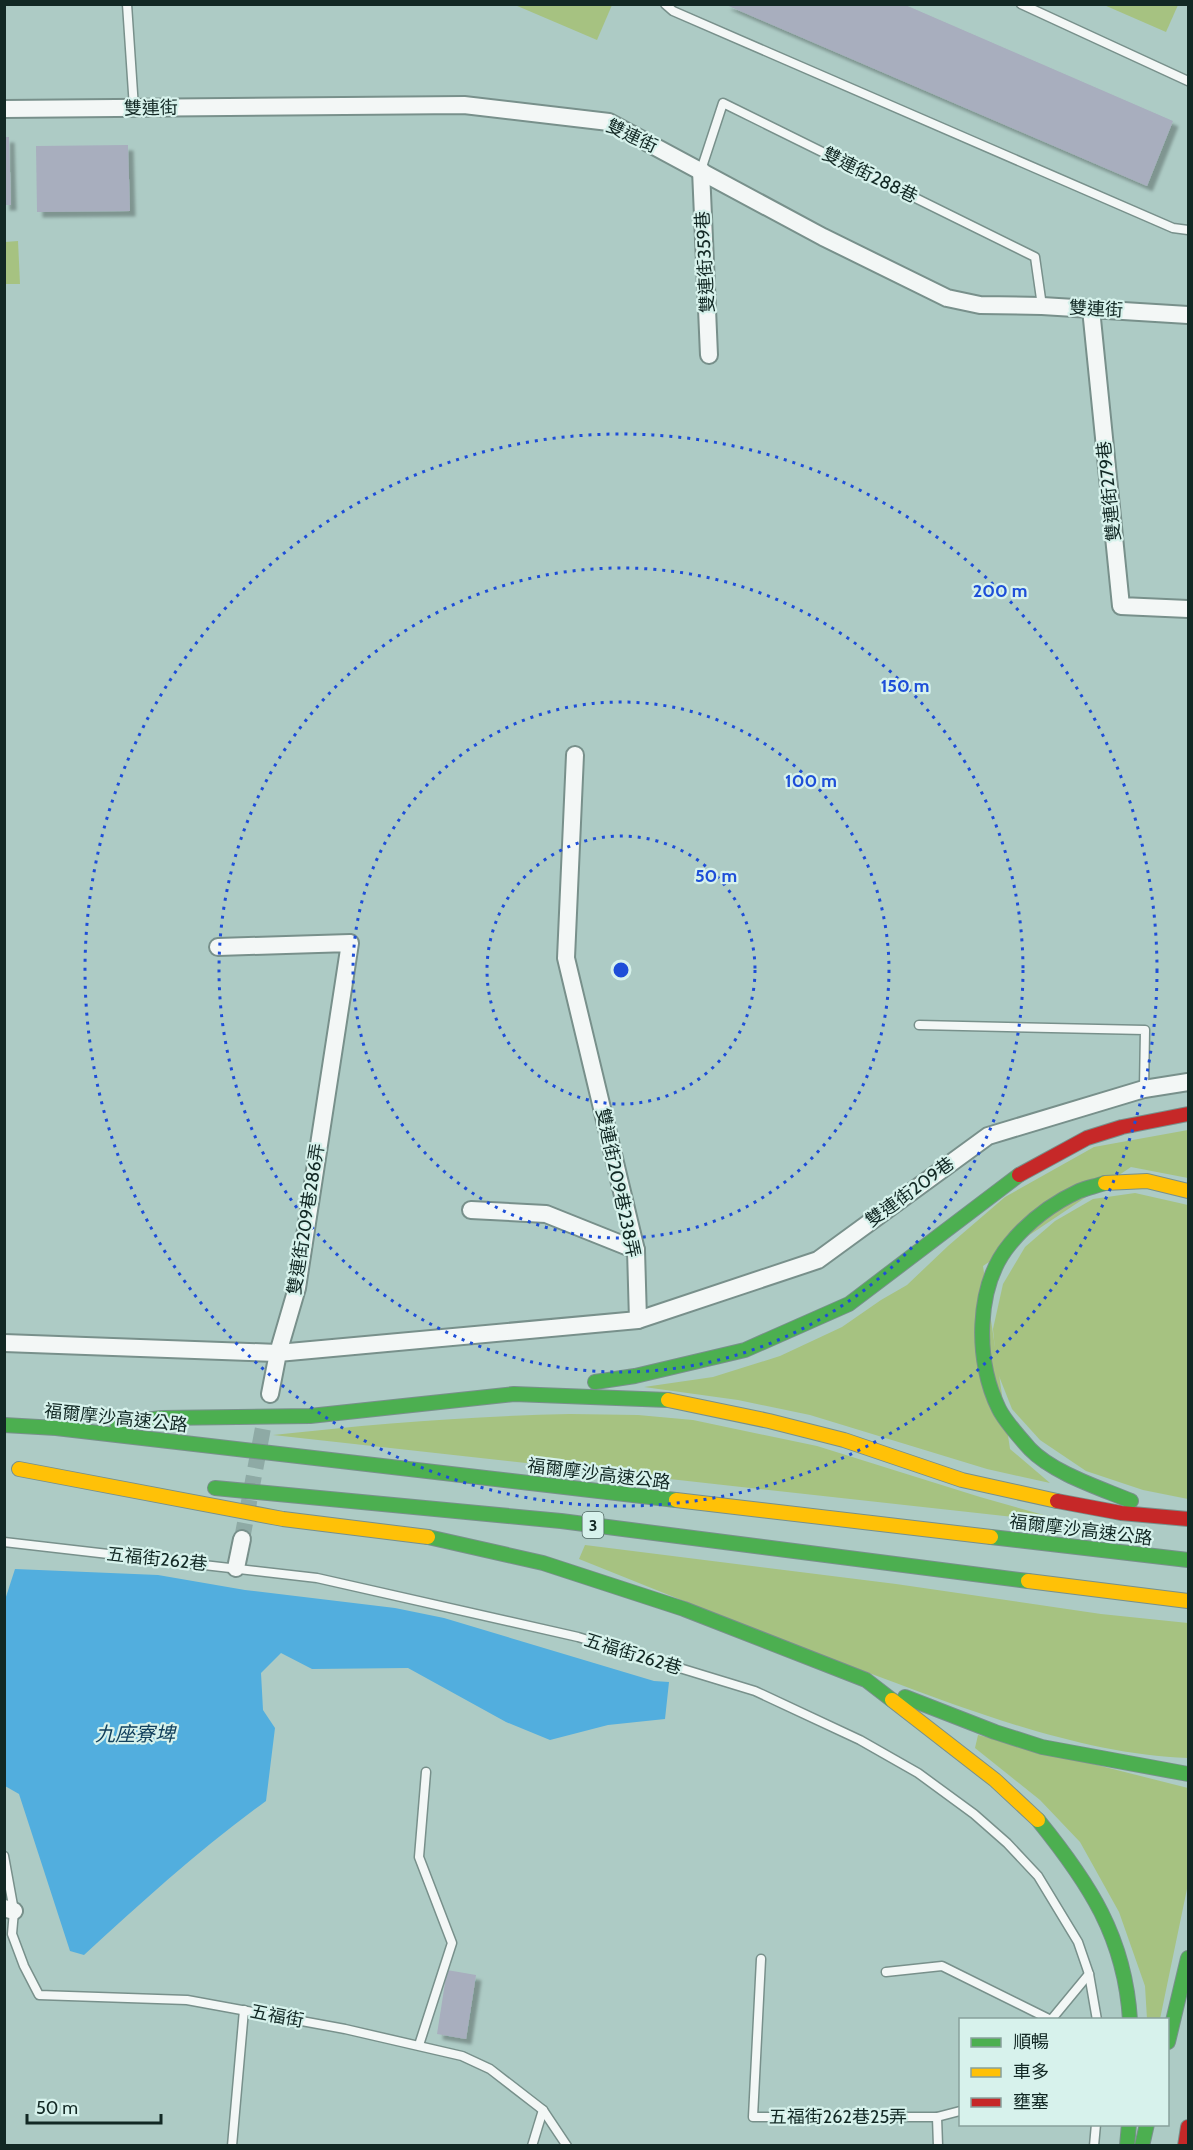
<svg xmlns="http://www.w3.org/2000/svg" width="1193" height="2150" font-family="Cabin,'Noto Sans TC',sans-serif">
  <defs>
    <filter id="shadow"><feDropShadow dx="5.5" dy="5.5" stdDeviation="1.5" flood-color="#0004"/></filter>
  </defs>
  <rect width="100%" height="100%" fill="#adcbc5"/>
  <g fill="#a6c281">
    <polygon points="515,5 612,5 597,40"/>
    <polygon points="1104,5 1178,5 1166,32"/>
    <polygon points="18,241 20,284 5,284 5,242"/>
    <polygon points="1188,1130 1188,1178 1131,1167 983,1266 1010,1449 1050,1483 987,1469 810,1415 738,1400 644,1387 713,1377 780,1356 842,1327 881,1300 907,1285 948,1246 1005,1197 1094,1147"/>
    <polygon points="1135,1193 1188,1205 1188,1499 1143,1490 1086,1471 1040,1440 1012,1409 997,1371 993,1329 1003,1284 1025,1247 1055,1221 1093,1199"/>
    <path d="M570 1414 638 1415 693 1420 817 1446 980 1497 1076 1524 273 1435C371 1424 471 1416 570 1414Z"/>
    <path d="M585 1545 896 1584 1101 1614 1188 1623V1758C1092 1755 986 1717 896 1683 789 1644 684 1601 579 1559Z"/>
    <polygon points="978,1735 1188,1788 1188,1884 1160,2019 1147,2019 1145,1986 1119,1912 1080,1842 1040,1800 975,1748"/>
  </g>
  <path fill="#52aede" d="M15 1569 158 1575 245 1590 395 1608 444 1618 654 1681 669 1682 665 1719 608 1725 550 1740 506 1722 408 1668 312 1669 281 1653 261 1673 263 1710 275 1728 266 1801C201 1848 143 1901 84 1955L70 1951 19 1794 5 1786 4 1603Z"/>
  <g fill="#a8aebe" filter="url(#shadow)">
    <polygon points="724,4 903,4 1173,121 1147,186"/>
    <polygon points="4,137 9,137 11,205 4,205"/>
    <polygon points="128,145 130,211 37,212 36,146"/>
    <polygon points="447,1970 476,1975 466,2039 437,2034"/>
  </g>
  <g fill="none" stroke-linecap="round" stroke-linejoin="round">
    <polyline stroke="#8eaaa5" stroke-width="16" stroke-dasharray="16 8" stroke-linecap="butt" points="242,1539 266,1412"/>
    <g stroke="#78908b" stroke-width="11">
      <g id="lane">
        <polyline points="127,4 134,108"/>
        <polyline points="665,4 673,11 1173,228 1188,230"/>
        <polyline points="1021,4 1188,81"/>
        <polyline points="701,170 723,103 1035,257 1042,306"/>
        <polyline points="919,1025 1145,1030 1144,1089"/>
        <polyline points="4,1542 317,1578 578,1637 755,1691 860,1740 918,1773 974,1814 1007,1843 1038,1876 1078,1942 1089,1974 1097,2020"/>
        <polyline points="4,1856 14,1911 12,1934 24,1966 39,1995 187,2000 345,2029 462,2056 490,2069 543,2110 567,2146"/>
        <polyline points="761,1959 753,2117 937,2117 960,2111"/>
        <polyline points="886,1972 942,1966 1051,2020 1089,1974"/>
        <polyline points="419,2045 452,1943 419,1857 426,1772"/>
        <polyline points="937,2117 938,2146"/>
        <polyline points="232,2146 244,2010"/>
        <polyline points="532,2146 543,2110"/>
        <polyline points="1094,2146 1096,2124"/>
      </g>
    </g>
    <g stroke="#78908b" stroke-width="20">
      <g id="street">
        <polyline points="4,109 464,105 609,122 823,237 947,298 980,305 1042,306 1188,315"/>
        <polyline points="701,170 709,355"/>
        <polyline points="1091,309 1121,606 1188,609"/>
        <polyline points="471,1210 546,1214 636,1250"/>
        <polyline points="638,1320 818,1260 988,1136 1144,1089 1188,1082"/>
        <polyline points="4,1343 278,1353 297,1288 350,943 218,947"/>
        <polyline points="270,1394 278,1353 638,1320 636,1250 566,958 575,755"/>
        <polyline points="236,1568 242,1539"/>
        <polyline points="4,1908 14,1911"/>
      </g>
    </g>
    <g stroke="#78908b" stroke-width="16">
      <g id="fast">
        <path d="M1105 1183C1096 1186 1087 1188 1079 1191 1053 1203 1028 1222 1010 1244 975 1286 975 1361 999 1409 1005 1421 1021 1439 1030 1449 1053 1473 1100 1488 1131 1501"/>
        <polyline points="595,1382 635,1376 745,1350 849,1304 1019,1175"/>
        <polyline points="117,1423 162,1418 310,1416 514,1394 668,1400"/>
        <polyline points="4,1425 56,1428 676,1500"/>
        <polyline points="215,1488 561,1521 1028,1581"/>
        <polyline points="428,1537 543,1563 684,1609 866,1680 892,1700"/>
        <polyline points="991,1537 1188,1560"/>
        <polyline points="905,1697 995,1732 1042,1747 1188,1774"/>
        <path d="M1038 1820C1089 1883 1125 1937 1130 2020"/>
        <polyline points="1168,2042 1188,1958"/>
        <polyline points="1127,2146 1129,2124"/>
        <polyline points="1142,2146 1147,2124"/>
      </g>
    </g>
    <g stroke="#78908b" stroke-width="16">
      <g id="slow">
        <polyline points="1105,1183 1147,1181 1188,1191"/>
        <polyline points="668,1400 769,1421 844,1440 962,1480 1057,1501"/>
        <polyline points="19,1469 283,1519 428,1537"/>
        <polyline points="676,1500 991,1537"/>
        <polyline points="1028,1581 1188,1601"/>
        <polyline points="892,1700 995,1780 1038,1820"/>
      </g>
    </g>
    <g stroke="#78908b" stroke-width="16">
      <g id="jam">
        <polyline points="1019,1175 1087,1138 1122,1127 1188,1114"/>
        <polyline points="1057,1501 1121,1513 1188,1519"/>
        <polyline points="1185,2146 1188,2127"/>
      </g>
    </g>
    <use href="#lane" stroke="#f3f7f6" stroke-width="8"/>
    <use href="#street" stroke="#f3f7f6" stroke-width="16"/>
    <use href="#fast" stroke="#4caf50" stroke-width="14"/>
    <use href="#slow" stroke="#ffc107" stroke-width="14"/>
    <use href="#jam" stroke="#c62828" stroke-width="14"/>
  </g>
  <g fill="none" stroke="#1d4ed8" stroke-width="3" stroke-dasharray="3 6">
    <circle cx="621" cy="970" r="134"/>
    <circle cx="621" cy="970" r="268"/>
    <circle cx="621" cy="970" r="402"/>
    <circle cx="621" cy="970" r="536"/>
  </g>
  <g text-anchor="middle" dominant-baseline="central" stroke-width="4.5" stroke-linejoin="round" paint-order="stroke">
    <rect fill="#d7f2ec" stroke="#4d6560" stroke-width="1.5" x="582.5" y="1512" width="21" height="26" rx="4.5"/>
    <g font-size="16" font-weight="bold" fill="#122824">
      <text x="593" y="1525">3</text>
    </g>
    <g font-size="18" fill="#122824" stroke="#d7f2ec">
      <text transform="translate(151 108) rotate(-1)">雙連街</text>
      <text transform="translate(632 136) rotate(25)">雙連街</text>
      <text transform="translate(870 175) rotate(26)">雙連街288巷</text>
      <text transform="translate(705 262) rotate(-93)">雙連街359巷</text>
      <text transform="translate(1096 309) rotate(3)">雙連街</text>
      <text transform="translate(1109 491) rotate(-96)">雙連街279巷</text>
      <text transform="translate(618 1183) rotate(78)">雙連街209巷238弄</text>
      <text transform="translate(910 1192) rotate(-36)">雙連街209巷</text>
      <text transform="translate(306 1219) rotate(-81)">雙連街209巷286弄</text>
      <text transform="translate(116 1418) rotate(6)">福爾摩沙高速公路</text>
      <text transform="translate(599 1474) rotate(7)">福爾摩沙高速公路</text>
      <text transform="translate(1081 1530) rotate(7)">福爾摩沙高速公路</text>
      <text transform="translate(157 1559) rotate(6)">五福街262巷</text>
      <text transform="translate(633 1654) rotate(17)">五福街262巷</text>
      <text transform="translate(277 2016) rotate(11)">五福街</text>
      <text x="838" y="2117">五福街262巷25弄</text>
    </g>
    <g font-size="20" font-style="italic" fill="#12405d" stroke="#d7f2ec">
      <text x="135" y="1734">九座寮埤</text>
    </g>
  </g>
  <circle cx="621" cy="970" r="9" fill="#1d4ed8" stroke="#d7f2ec" stroke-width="3"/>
  <g font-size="18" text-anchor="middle" font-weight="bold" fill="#1d4ed8" stroke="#d7f2ec" stroke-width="4.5" stroke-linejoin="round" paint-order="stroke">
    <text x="1000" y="597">200 m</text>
    <text x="905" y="692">150 m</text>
    <text x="811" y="787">100 m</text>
    <text x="716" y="882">50 m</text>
  </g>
  <rect width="1193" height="2150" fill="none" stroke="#122824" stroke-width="12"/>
  <rect x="959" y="2018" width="210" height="108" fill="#d7f2ec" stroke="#88a19c" stroke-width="1.5"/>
  <rect x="971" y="2038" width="30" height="9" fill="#4caf50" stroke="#88a19c" stroke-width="1.5"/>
  <text x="1013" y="2048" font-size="18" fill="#122824">順暢</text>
  <rect x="971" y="2068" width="30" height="9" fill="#ffc107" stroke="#88a19c" stroke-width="1.5"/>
  <text x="1013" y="2078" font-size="18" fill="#122824">車多</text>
  <rect x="971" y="2098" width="30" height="9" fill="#c62828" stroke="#88a19c" stroke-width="1.5"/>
  <text x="1013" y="2108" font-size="18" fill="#122824">壅塞</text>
  <path d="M27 2114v9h134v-9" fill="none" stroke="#122824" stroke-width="3"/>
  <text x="36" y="2114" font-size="18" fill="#122824" stroke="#d7f2ec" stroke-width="4.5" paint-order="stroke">50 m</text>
</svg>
